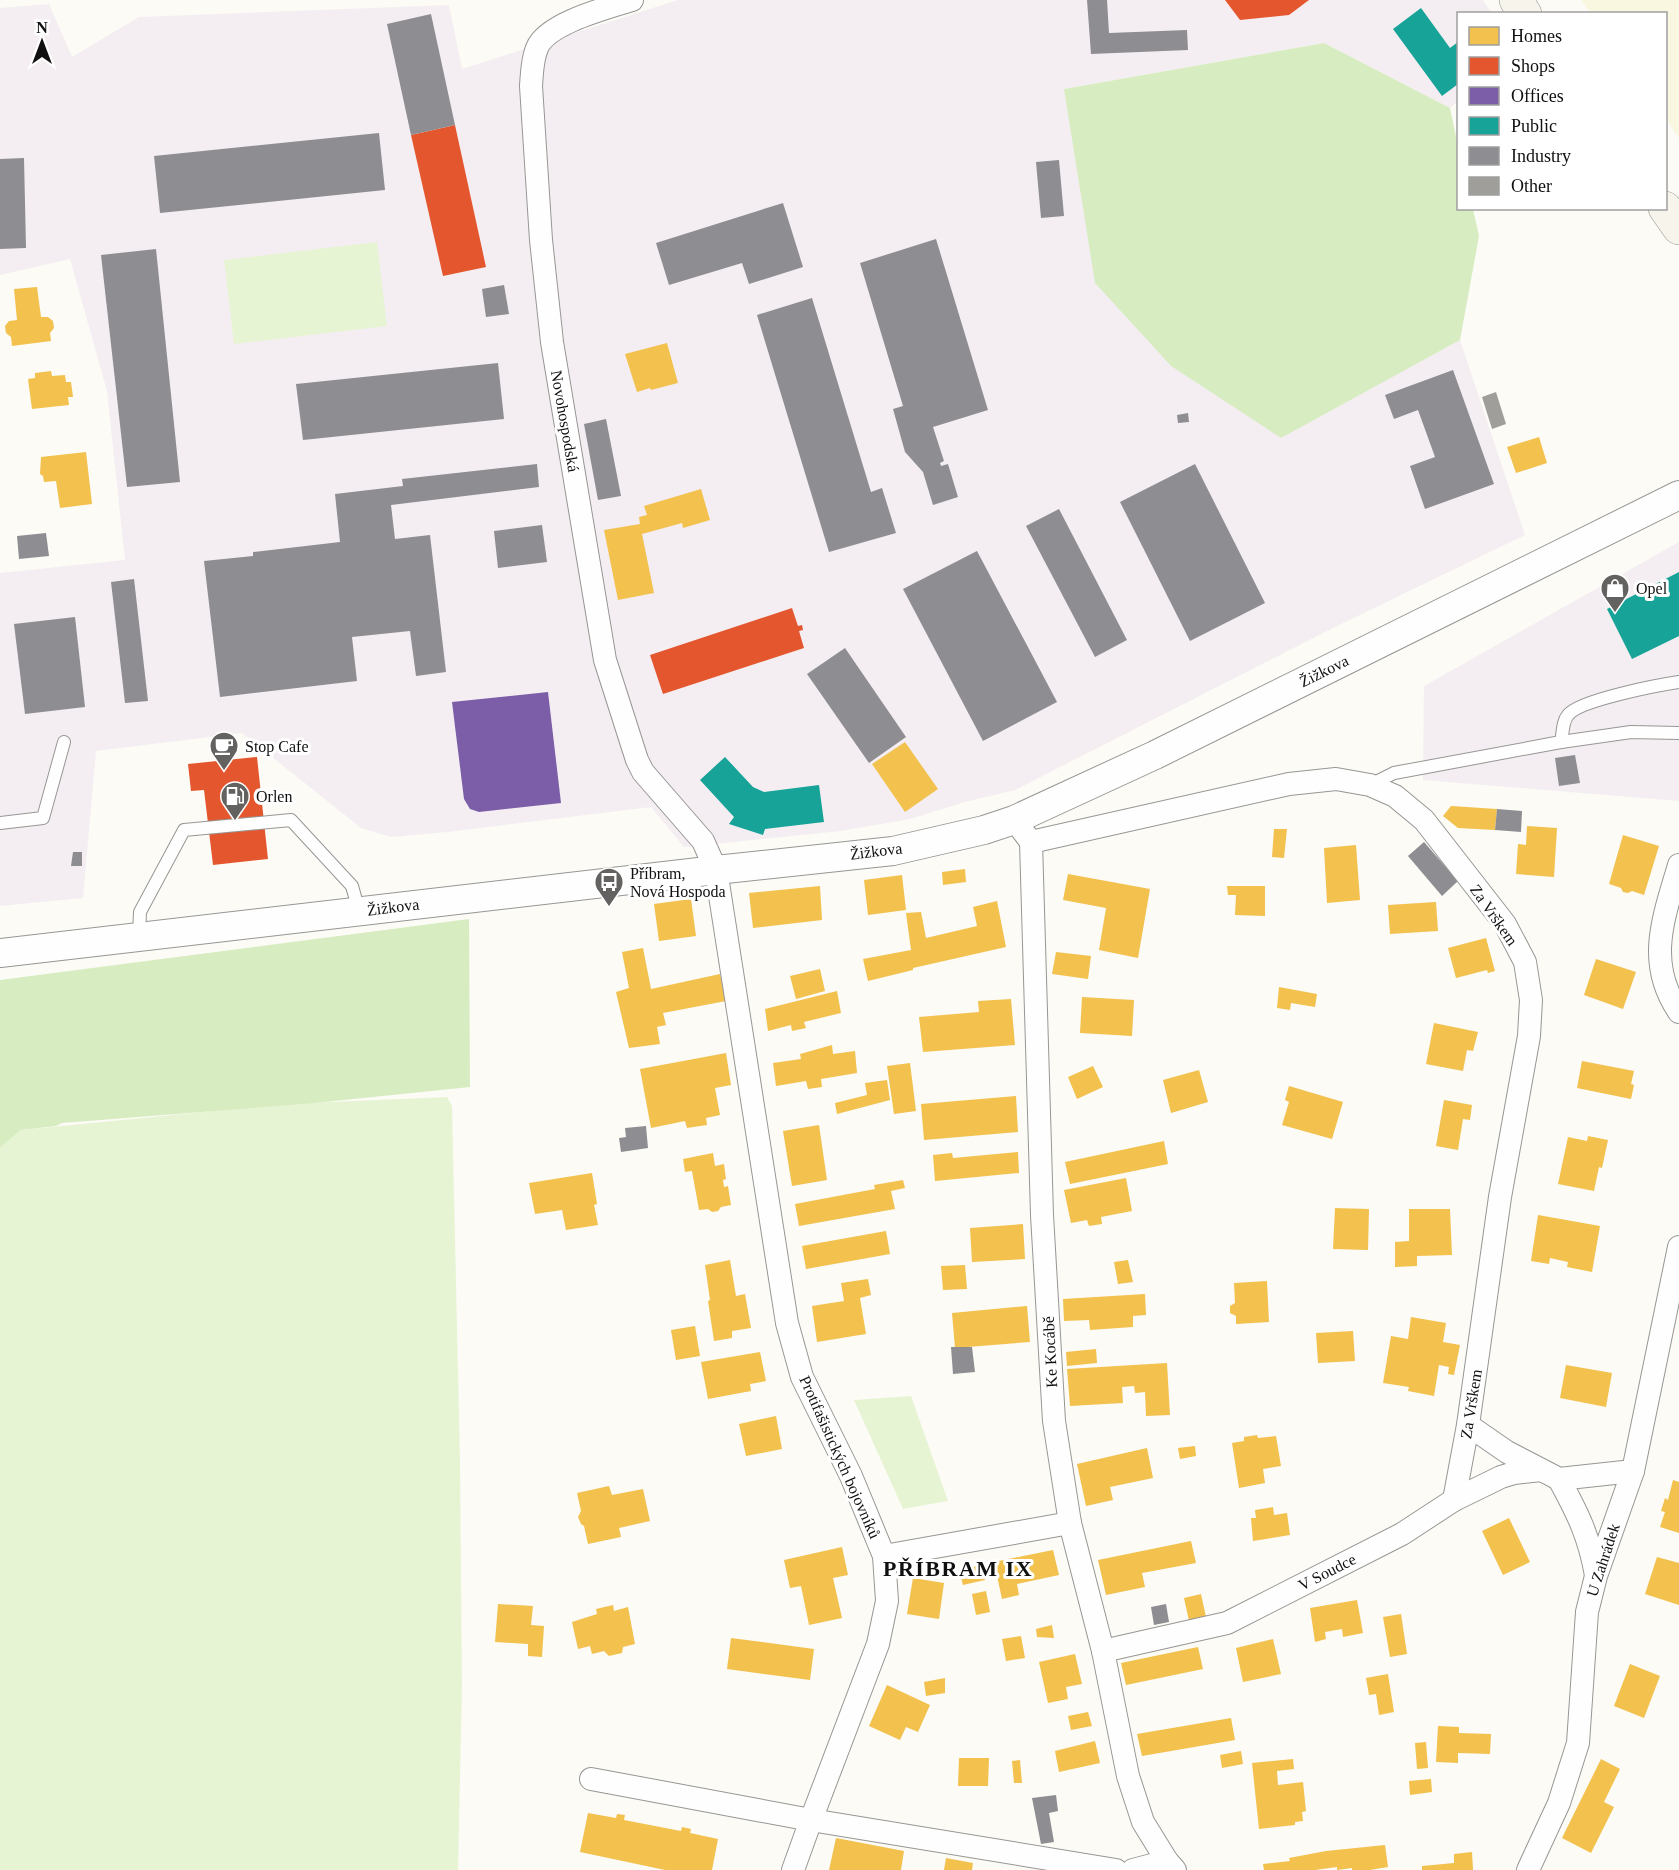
<svg xmlns="http://www.w3.org/2000/svg" width="1679" height="1870" font-family="Georgia,serif">
  <rect width="100%" height="100%" fill="#fcfbf6"/>
  <g fill="#f4eef2">
    <polygon points="678,0 1483,0 1492,13 1458,14 1458,101 1450,108 1324,43 1064,89 1281,437 1460,340 1525,535 1335,627 1015,790 965,802 910,819 841,831 684,847 651,807 448,832 391,837 361,828 242,733 96,751 83,898 0,906 0,573 125,560 107,391 70,259 0,275 0,8 49,4 72,57 139,17 449,5 462,69"/>
    <polygon points="1679,542 1679,801 1423,780 1424,686"/>
  </g>
  <polygon fill="#faf7e1" points="1581,0 1679,0 1679,138 1666,119 1666,14 1591,13"/>
  <g fill="#e7f4d4">
    <polygon points="377,242 387,326 234,344 224,260"/>
    <polygon points="447,1097 452,1106 460,1460 462,1686 458,1870 0,1870 0,1148 21,1130 283,1104"/>
    <polygon points="911,1396 948,1501 903,1509 854,1400"/>
  </g>
  <g fill="#d7edc1">
    <polygon points="1324,43 1450,108 1458,146 1458,208 1473,209 1479,236 1460,340 1281,438 1171,366 1095,283 1064,89"/>
    <polygon points="469,919 470,1087 315,1103 62,1123 56,1126 21,1130 0,1148 0,980"/>
  </g>
  <g fill="#f2c14e">
    <polygon points="37,287 41,317 48,317 53,321 54,328 50,333 51,341 12,346 11,337 6,333 5,326 9,321 17,320 14,289"/>
    <polygon points="667,343 678,383 651,390 650,388 637,392 625,354"/>
    <polygon points="51,371 52,376 65,375 66,382 71,382 73,397 68,397 69,405 32,409 28,379 35,378 35,373"/>
    <polygon points="1539,437 1547,463 1516,473 1507,447"/>
    <polygon points="86,452 92,504 60,508 56,481 44,482 43,476 40,474 41,457"/>
    <polygon points="701,489 710,520 683,528 682,523 642,534 654,593 618,600 604,530 640,524 639,517 647,515 644,506"/>
    <polygon points="905,742 938,789 905,812 872,764"/>
    <polygon points="1451,806 1497,809 1495,830 1458,828 1443,816"/>
    <polygon points="1527,826 1557,828 1554,877 1516,874 1518,844 1526,845"/>
    <polygon points="1274,829 1287,829 1284,858 1272,857"/>
    <polygon points="1623,835 1659,846 1644,895 1632,891 1628,893 1623,892 1621,888 1609,884"/>
    <polygon points="1356,845 1360,900 1327,903 1324,848"/>
    <polygon points="965,869 966,882 943,885 942,872"/>
    <polygon points="1068,874 1150,889 1138,958 1099,950 1106,908 1063,900"/>
    <polygon points="902,875 906,910 868,915 864,880"/>
    <polygon points="820,886 822,920 753,928 749,893"/>
    <polygon points="1227,886 1265,886 1265,916 1235,915 1236,895 1228,895"/>
    <polygon points="691,899 696,936 659,941 654,904"/>
    <polygon points="997,901 1006,947 913,968 913,970 868,981 863,959 911,950 906,913 921,912 926,938 977,926 973,907"/>
    <polygon points="1436,902 1438,931 1390,934 1388,905"/>
    <polygon points="1486,938 1495,971 1488,973 1487,970 1456,978 1448,948"/>
    <polygon points="643,948 651,989 720,974 726,1001 663,1013 666,1025 657,1027 660,1044 629,1048 616,992 629,988 622,952"/>
    <polygon points="1056,952 1091,956 1088,979 1052,974"/>
    <polygon points="1596,959 1636,972 1623,1009 1584,995"/>
    <polygon points="820,969 825,991 796,999 790,976"/>
    <polygon points="1279,987 1317,994 1315,1007 1291,1003 1290,1010 1277,1008"/>
    <polygon points="837,991 841,1013 804,1022 806,1028 792,1031 791,1025 768,1031 765,1009"/>
    <polygon points="1082,997 1134,1000 1132,1036 1080,1033"/>
    <polygon points="1011,999 1015,1045 923,1052 919,1017 979,1012 978,1001"/>
    <polygon points="1434,1023 1478,1032 1473,1051 1467,1050 1463,1071 1426,1064"/>
    <polygon points="832,1045 833,1054 855,1051 857,1073 821,1079 822,1087 808,1089 806,1081 776,1086 773,1063 801,1059 800,1054"/>
    <polygon points="726,1053 731,1085 715,1088 720,1115 706,1118 707,1125 687,1128 685,1121 651,1128 640,1069"/>
    <polygon points="1582,1061 1634,1071 1631,1084 1634,1085 1631,1099 1577,1088"/>
    <polygon points="910,1063 916,1111 894,1114 887,1066"/>
    <polygon points="1093,1066 1103,1087 1077,1099 1068,1077"/>
    <polygon points="1199,1070 1208,1102 1171,1113 1163,1080"/>
    <polygon points="887,1080 890,1100 837,1114 835,1103 867,1095 865,1083"/>
    <polygon points="1289,1086 1343,1102 1332,1139 1282,1125 1289,1102 1285,1100"/>
    <polygon points="1016,1096 1018,1132 924,1140 921,1104"/>
    <polygon points="1444,1100 1472,1105 1470,1120 1463,1119 1458,1150 1436,1146"/>
    <polygon points="819,1125 827,1180 792,1186 783,1131"/>
    <polygon points="1588,1136 1608,1140 1602,1168 1599,1167 1594,1191 1558,1184 1568,1137 1587,1141"/>
    <polygon points="1164,1141 1168,1164 1070,1184 1065,1162"/>
    <polygon points="1018,1152 1019,1173 935,1181 933,1155 952,1153 953,1158"/>
    <polygon points="713,1153 715,1166 724,1164 726,1179 723,1180 724,1187 728,1186 731,1205 721,1207 718,1211 712,1212 708,1209 699,1210 692,1171 685,1172 683,1159"/>
    <polygon points="592,1173 597,1204 594,1205 598,1225 566,1230 562,1210 535,1214 529,1183"/>
    <polygon points="1126,1178 1132,1211 1101,1217 1102,1224 1089,1226 1087,1220 1071,1223 1064,1190"/>
    <polygon points="903,1180 905,1188 891,1191 895,1209 799,1226 795,1204 875,1189 874,1185"/>
    <polygon points="1335,1208 1369,1209 1368,1250 1333,1249"/>
    <polygon points="1409,1209 1450,1209 1452,1255 1417,1256 1417,1266 1395,1267 1395,1242 1409,1241"/>
    <polygon points="1538,1215 1600,1226 1592,1272 1567,1267 1568,1262 1550,1258 1549,1264 1531,1261"/>
    <polygon points="1023,1224 1025,1259 972,1262 970,1228"/>
    <polygon points="886,1231 890,1254 806,1269 802,1246"/>
    <polygon points="730,1260 736,1296 745,1294 751,1328 732,1331 732,1338 714,1341 708,1301 710,1300 705,1265"/>
    <polygon points="1128,1260 1133,1282 1118,1284 1114,1262"/>
    <polygon points="965,1265 967,1289 943,1290 941,1266"/>
    <polygon points="868,1279 871,1295 860,1298 866,1334 817,1342 812,1306 844,1301 841,1283"/>
    <polygon points="1267,1281 1269,1322 1236,1324 1236,1316 1230,1313 1230,1306 1235,1303 1234,1283"/>
    <polygon points="1145,1294 1146,1315 1133,1316 1133,1327 1090,1330 1089,1320 1064,1321 1063,1299"/>
    <polygon points="1027,1306 1030,1342 955,1348 952,1313"/>
    <polygon points="1411,1317 1446,1323 1443,1342 1460,1345 1454,1375 1448,1374 1449,1367 1439,1365 1434,1396 1408,1391 1409,1387 1383,1383 1391,1336 1408,1339"/>
    <polygon points="695,1326 700,1356 676,1360 671,1330"/>
    <polygon points="1353,1331 1355,1361 1318,1363 1316,1333"/>
    <polygon points="1096,1349 1097,1363 1067,1366 1066,1352"/>
    <polygon points="760,1352 766,1381 750,1384 751,1391 708,1399 701,1362"/>
    <polygon points="1167,1363 1170,1415 1146,1416 1145,1392 1135,1393 1134,1386 1122,1387 1123,1403 1070,1406 1067,1369"/>
    <polygon points="1566,1365 1612,1373 1606,1407 1560,1398"/>
    <polygon points="776,1416 782,1449 746,1456 739,1424"/>
    <polygon points="1257,1435 1258,1438 1276,1436 1281,1466 1263,1469 1265,1483 1239,1488 1232,1443 1244,1441 1244,1437"/>
    <polygon points="1195,1446 1196,1456 1180,1459 1178,1448"/>
    <polygon points="1147,1448 1153,1478 1110,1487 1113,1500 1086,1506 1077,1464"/>
    <polygon points="1673,1480 1679,1482 1679,1533 1660,1527 1665,1512 1661,1511 1665,1498 1668,1500"/>
    <polygon points="609,1486 612,1495 643,1489 650,1521 619,1528 621,1537 588,1544 584,1526 581,1524 578,1517 581,1511 577,1493"/>
    <polygon points="1273,1507 1274,1515 1287,1513 1290,1535 1253,1541 1251,1518 1256,1518 1255,1510"/>
    <polygon points="1509,1518 1530,1562 1503,1575 1482,1531"/>
    <polygon points="1191,1541 1196,1563 1142,1573 1145,1587 1106,1595 1098,1560"/>
    <polygon points="842,1547 848,1575 833,1578 842,1618 809,1625 801,1586 790,1588 784,1560"/>
    <polygon points="1053,1550 1059,1575 1017,1584 1019,1595 1002,1599 994,1562"/>
    <polygon points="1657,1557 1679,1563 1679,1605 1645,1594"/>
    <polygon points="982,1565 985,1580 963,1585 959,1570"/>
    <polygon points="913,1578 944,1583 939,1619 907,1614"/>
    <polygon points="986,1591 990,1612 976,1615 972,1594"/>
    <polygon points="1201,1594 1206,1617 1189,1621 1184,1598"/>
    <polygon points="1357,1600 1363,1633 1343,1637 1342,1629 1325,1632 1326,1639 1315,1642 1310,1608"/>
    <polygon points="498,1604 533,1606 531,1625 544,1626 542,1657 528,1656 528,1644 495,1642"/>
    <polygon points="613,1605 614,1611 628,1607 635,1644 623,1647 622,1653 609,1656 604,1651 592,1654 590,1646 578,1649 572,1622 597,1614 596,1609"/>
    <polygon points="1401,1614 1407,1654 1390,1657 1383,1617"/>
    <polygon points="1052,1625 1054,1638 1037,1637 1036,1629"/>
    <polygon points="1021,1636 1025,1658 1006,1661 1002,1639"/>
    <polygon points="731,1638 814,1649 810,1680 727,1669"/>
    <polygon points="1273,1639 1281,1674 1243,1682 1236,1648"/>
    <polygon points="1198,1647 1203,1669 1126,1685 1121,1663"/>
    <polygon points="1075,1654 1082,1684 1066,1687 1068,1699 1048,1703 1039,1662"/>
    <polygon points="1630,1664 1660,1676 1644,1718 1614,1706"/>
    <polygon points="1388,1674 1394,1712 1379,1715 1376,1694 1369,1695 1366,1678"/>
    <polygon points="945,1678 945,1693 926,1696 924,1682"/>
    <polygon points="887,1685 930,1705 918,1732 906,1727 900,1740 869,1726"/>
    <polygon points="1088,1712 1092,1726 1071,1730 1068,1716"/>
    <polygon points="1231,1718 1235,1740 1142,1756 1137,1734"/>
    <polygon points="1438,1726 1459,1727 1459,1733 1491,1734 1490,1754 1458,1753 1458,1763 1436,1762"/>
    <polygon points="1095,1741 1100,1763 1059,1772 1055,1751"/>
    <polygon points="1426,1742 1428,1768 1417,1769 1415,1743"/>
    <polygon points="1241,1751 1243,1764 1222,1768 1220,1755"/>
    <polygon points="959,1758 989,1758 988,1786 958,1786"/>
    <polygon points="1293,1759 1294,1769 1277,1771 1278,1785 1303,1782 1306,1811 1302,1812 1303,1821 1295,1822 1295,1825 1259,1829 1252,1763"/>
    <polygon points="1601,1759 1620,1769 1604,1802 1614,1807 1591,1853 1562,1838"/>
    <polygon points="1020,1760 1022,1783 1014,1783 1012,1761"/>
    <polygon points="1431,1779 1432,1792 1410,1795 1409,1781"/>
    <polygon points="588,1813 616,1818 617,1814 625,1815 624,1820 681,1831 682,1827 691,1829 690,1833 718,1839 712,1870 665,1870 580,1852"/>
    <polygon points="836,1838 904,1851 901,1870 829,1870"/>
    <polygon points="1385,1845 1388,1867 1370,1870 1352,1870 1352,1868 1337,1870 1337,1867 1315,1870 1264,1870 1263,1864 1290,1861 1289,1858 1326,1851"/>
    <polygon points="1472,1852 1473,1870 1422,1870 1422,1866 1454,1863 1454,1854"/>
    <polygon points="946,1858 973,1863 972,1870 944,1870"/>
  </g>
  <g fill="#e4572e">
    <polygon points="1225,0 1309,0 1289,15 1240,20"/>
    <polygon points="455,125 486,267 443,276 411,135"/>
    <polygon points="792,608 798,626 802,625 803,630 799,631 804,648 663,694 650,655"/>
    <polygon points="257,757 268,859 213,865 204,790 191,791 188,764"/>
  </g>
  <polygon fill="#7b5ea7" points="548,692 561,803 479,812 470,809 464,799 452,702"/>
  <g fill="#17a398">
    <polygon points="1421,8 1450,48 1458,42 1458,84 1442,96 1393,29"/>
    <polygon points="1679,572 1679,636 1632,659 1607,609"/>
    <polygon points="725,757 753,787 764,792 819,785 824,822 765,829 763,835 729,824 734,817 700,780"/>
  </g>
  <g fill="#8d8d92">
    <polygon points="1087,0 1107,0 1109,33 1187,30 1188,50 1091,54"/>
    <polygon points="431,14 455,125 411,135 387,24"/>
    <polygon points="379,133 385,190 160,213 154,156"/>
    <polygon points="24,158 26,248 0,249 0,159"/>
    <polygon points="1059,160 1064,216 1041,218 1036,162"/>
    <polygon points="783,203 803,267 749,284 742,263 669,285 656,243"/>
    <polygon points="936,239 988,410 933,427 944,461 940,463 941,466 948,464 958,497 933,505 923,472 905,452 893,409 903,406 860,263"/>
    <polygon points="156,249 180,482 127,487 101,255"/>
    <polygon points="504,285 509,314 486,317 482,289"/>
    <polygon points="812,298 871,492 882,488 896,533 829,552 757,315"/>
    <polygon points="498,363 504,419 303,440 296,384"/>
    <polygon points="1453,370 1494,484 1425,509 1410,466 1435,457 1418,410 1394,419 1385,395"/>
    <polygon points="1188,413 1189,422 1178,423 1177,415"/>
    <polygon points="606,419 621,496 598,500 584,424"/>
    <polygon points="537,464 539,487 391,505 395,539 430,535 446,672 416,676 410,631 352,637 357,681 220,697 204,561 253,556 253,552 340,542 335,494 403,486 402,479"/>
    <polygon points="1195,464 1265,603 1190,641 1120,502"/>
    <polygon points="1059,509 1127,640 1095,657 1026,526"/>
    <polygon points="542,525 547,562 498,568 494,531"/>
    <polygon points="46,533 49,556 19,559 17,536"/>
    <polygon points="977,551 1057,702 983,741 903,589"/>
    <polygon points="134,579 148,701 125,703 111,582"/>
    <polygon points="75,617 85,707 25,714 14,624"/>
    <polygon points="845,648 906,737 869,763 807,674"/>
    <polygon points="1575,755 1580,783 1559,786 1555,758"/>
    <polygon points="1497,809 1522,811 1521,832 1495,830"/>
    <polygon points="1424,842 1458,881 1442,896 1408,856"/>
    <polygon points="73,852 82,852 82,866 71,866"/>
    <polygon points="646,1126 648,1148 621,1152 619,1138 626,1137 625,1128"/>
    <polygon points="951,1347 972,1347 975,1372 953,1374"/>
    <polygon points="1166,1604 1169,1622 1154,1625 1151,1607"/>
    <polygon points="1056,1795 1058,1811 1049,1813 1054,1842 1041,1844 1032,1798"/>
  </g>
  <polygon fill="#a09e9b" points="1496,392 1506,424 1492,429 1482,397"/>
  <g fill="none" stroke-linecap="round" stroke-linejoin="round">
    <g stroke="#969694" stroke-width="14">
      <g id="service">
        <path d="M1561 742C1563 734 1562 722 1568 715 1579 700 1659 685 1679 682"/>
        <polyline points="1370,785 1394,773 1561,742 1631,732 1679,733"/>
        <polyline points="0,823 43,818 64,742"/>
        <polyline points="139,936 140,912 184,830 291,820 352,886 359,911"/>
      </g>
    </g>
    <g stroke="#969694" stroke-width="24">
      <g id="minor">
        <path d="M632 0C607 8 547 23 537 48 532 60 532 73 531 86L541 240 552 342 605 660 637 760 643 772 703 841 716 870 787 1323 802 1377 851 1476 884 1556 887 1601 878 1644 811 1820 793 1870"/>
        <polyline points="1022,830 1031,842 1042,1215 1054,1421 1070,1523 1103,1651 1128,1776 1143,1822 1167,1861 1175,1870"/>
        <polyline points="1031,842 1289,784 1336,779 1370,785 1395,796 1424,820 1505,924 1525,962 1531,1000 1529,1036 1500,1197 1468,1425 1454,1500"/>
        <path d="M1679 865C1664 917 1645 962 1679 1012"/>
        <polyline points="1468,1425 1507,1452 1559,1479 1633,1471"/>
        <path d="M1559 1479C1578 1514 1589 1536 1596 1575"/>
        <polyline points="884,1556 1070,1523"/>
        <polyline points="1103,1651 1227,1623 1402,1534 1454,1500 1501,1477 1514,1473 1541,1470"/>
        <polyline points="591,1779 811,1820 1116,1870"/>
        <polyline points="1133,1870 1167,1861"/>
        <polyline points="1528,1870 1559,1803 1578,1743 1587,1612 1596,1576 1633,1471 1679,1247"/>
      </g>
    </g>
    <g stroke="#969694" stroke-width="30">
      <polyline id="tertiary" points="0,953 716,870 893,851 984,830 1014,820 1155,755 1679,495"/>
    </g>
    <g stroke="#8d8c8a" stroke-width="34">
      <g id="secondary">
        <polyline points="1516,0 1525,14"/>
        <polyline points="1665,208 1679,228"/>
      </g>
    </g>
    <use href="#service" stroke="#fffefe" stroke-width="12"/>
    <use href="#minor" stroke="#fffefe" stroke-width="22"/>
    <use href="#tertiary" stroke="#fffefe" stroke-width="28"/>
    <use href="#secondary" stroke="#f6f4eb" stroke-width="33"/>
  </g>
  <defs>
    <g id="shop-pin" transform="scale(1.5)"><path d="M0 17L-7.5 6A9.5 9.5 0 1 1 7.5 6Z" fill="#636260" stroke="#fff"/><path d="M-5-2.5h2.3a2.7 3.5 0 0 1 5.4 0H5L5.5 6h-11ZM-1.5-2.5h3a1.5 2.3 0 0 0-3 0Z" fill="#fff"/></g>
    <g id="cafe-pin" transform="scale(1.5)"><path d="M0 17L-7.5 6A9.5 9.5 0 1 1 7.5 6Z" fill="#636260" stroke="#fff"/><path d="M-5.5-4.5H6V0H3Q3 3.5 0 3.5H-2.5Q-5.5 3.5-5.5 0ZM3-3.2v2h1.7v-2ZM-6 4.5H4V6H-6Z" fill="#fff"/></g>
    <g id="fuel-pin" transform="scale(1.5)"><path d="M0 17L-7.5 6A9.5 9.5 0 1 1 7.5 6Z" fill="#636260" stroke="#fff"/><path d="M-5.5-6h7V0h2V4h1.3V-2.5L3-4.5l.8-.8L6-3V5H2.5V1h-1V6h-7ZM-4.2-4.7v3.2H.2V-4.7Z" fill="#fff"/></g>
    <g id="bus-pin" transform="scale(1.5)"><path d="M0 17L-7.5 6A9.5 9.5 0 1 1 7.5 6Z" fill="#636260" stroke="#fff"/><path d="M-5-6H5V4H4V6H2V4H-2V6H-4V4H-5ZM-3.5-4V0h7V-4ZM-3.5 1.2v1.5H-2V1.2ZM2 1.2v1.5H3.5V1.2Z" fill="#fff"/></g>
  </defs>
  <g fill-rule="evenodd">
    <use href="#shop-pin" x="1615" y="588"/>
    <use href="#cafe-pin" x="224" y="746"/>
    <use href="#fuel-pin" x="235" y="796"/>
    <use href="#bus-pin" x="609" y="882"/>
  </g>
  <g text-anchor="middle" dominant-baseline="central" stroke-width="6" stroke-linejoin="round" paint-order="stroke">
    <g font-size="16" fill="#101010" stroke="#fff">
      <text transform="translate(565 421) rotate(80)">Novohospodská</text>
      <text transform="translate(1324 671) rotate(-26)">Žižkova</text>
      <text transform="translate(876 851) rotate(-7)">Žižkova</text>
      <text transform="translate(393 907) rotate(-7)">Žižkova</text>
      <text transform="translate(1494 915) rotate(55)">Za Vrškem</text>
      <text transform="translate(1050 1352) rotate(-93)">Ke Kocábě</text>
      <text transform="translate(1471 1404) rotate(-81)">Za Vrškem</text>
      <text transform="translate(840 1457) rotate(66)">Protifašistických bojovníků</text>
      <text transform="translate(1603 1560) rotate(-72)">U Zahrádek</text>
      <text transform="translate(1327 1572) rotate(-27)">V Soudce</text>
    </g>
    <g font-size="16" fill="#101010" stroke="#fff" text-anchor="start">
      <text x="1636" y="588">Opel</text>
      <text x="245" y="746">Stop Cafe</text>
      <text x="256" y="796">Orlen</text>
      <text x="630" y="873">Příbram,<tspan x="630" dy="18">Nová Hospoda</tspan></text>
    </g>
    <g font-size="22" font-weight="bold" letter-spacing="1.5" fill="#101010" stroke="#fff">
      <text x="958" y="1568">PŘÍBRAM IX</text>
    </g>
  </g>
  <rect x="1457" y="12" width="210" height="198" fill="#ffffff" stroke="#9f9f9f" stroke-width="1.5"/>
  <rect x="1469" y="27" width="30" height="18" fill="#f2c14e" stroke="#9f9f9f" stroke-width="1.5"/>
  <text x="1511" y="42" font-size="18" fill="#101010">Homes</text>
  <rect x="1469" y="57" width="30" height="18" fill="#e4572e" stroke="#9f9f9f" stroke-width="1.5"/>
  <text x="1511" y="72" font-size="18" fill="#101010">Shops</text>
  <rect x="1469" y="87" width="30" height="18" fill="#7b5ea7" stroke="#9f9f9f" stroke-width="1.5"/>
  <text x="1511" y="102" font-size="18" fill="#101010">Offices</text>
  <rect x="1469" y="117" width="30" height="18" fill="#17a398" stroke="#9f9f9f" stroke-width="1.5"/>
  <text x="1511" y="132" font-size="18" fill="#101010">Public</text>
  <rect x="1469" y="147" width="30" height="18" fill="#8d8d92" stroke="#9f9f9f" stroke-width="1.5"/>
  <text x="1511" y="162" font-size="18" fill="#101010">Industry</text>
  <rect x="1469" y="177" width="30" height="18" fill="#a09e9b" stroke="#9f9f9f" stroke-width="1.5"/>
  <text x="1511" y="192" font-size="18" fill="#101010">Other</text>
  <g transform="translate(42 42)" stroke="#ffffff" stroke-width="4.5" paint-order="stroke">
  <path d="M0-4.5L10 22L0 15L-10 22Z" fill="#101010"/>
  <text y="-9" font-size="16" font-weight="bold" text-anchor="middle" fill="#101010">N</text>
  </g>
</svg>
